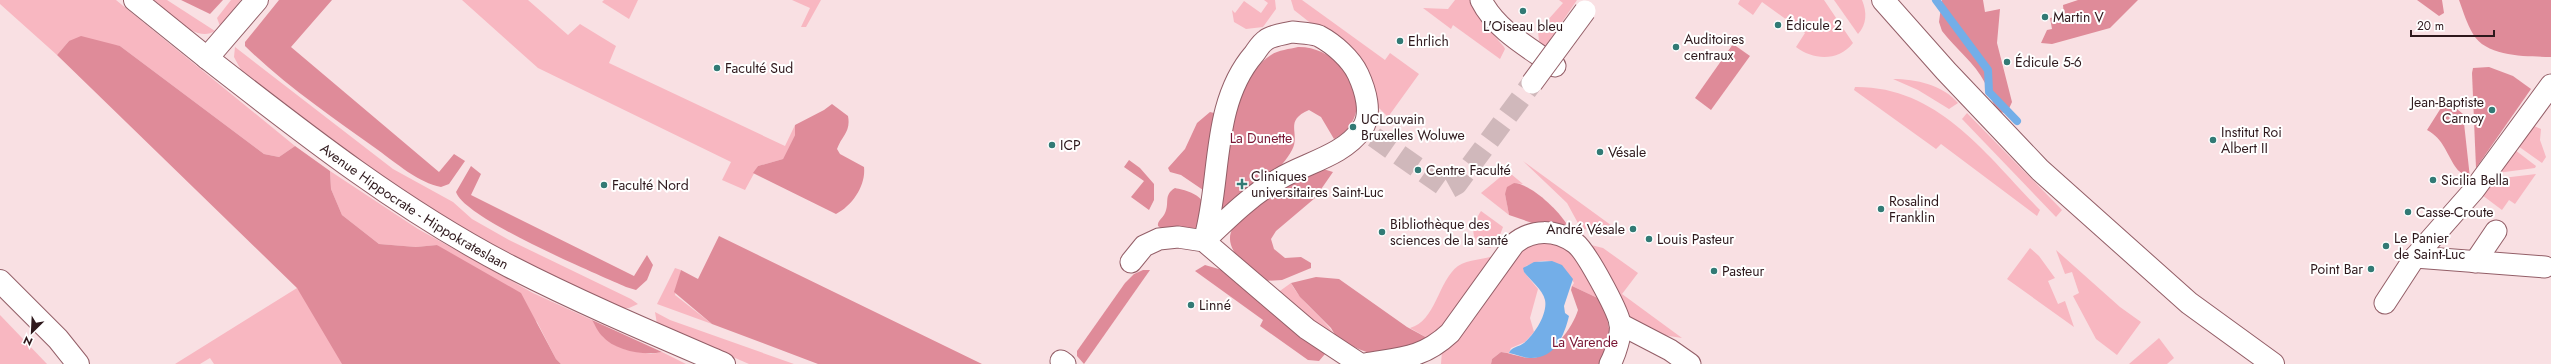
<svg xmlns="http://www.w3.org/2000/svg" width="2551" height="364" font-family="Jost,sans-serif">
  <rect width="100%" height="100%" fill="#f9e0e3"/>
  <g fill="#f8b7c1">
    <polygon points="0,0 116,0 295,146 279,157 264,154 120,46 69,41 57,55 0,4"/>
    <path d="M154 0H167L215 31C195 44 168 11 154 0Z"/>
    <polygon points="231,0 241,0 220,26 217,18"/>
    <polygon points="462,0 528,0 568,35 580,24 616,46 609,63 785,146 795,125 795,135 783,159 758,166 745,190 722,180 731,162 538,68"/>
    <polygon points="604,0 638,0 629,19 602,2"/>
    <polygon points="792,0 821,0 806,27 801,27 810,8"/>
    <polygon points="1264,0 1275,0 1276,9 1263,27 1246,29 1234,22 1232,10 1235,13 1244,1 1261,13 1268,3"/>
    <polygon points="1291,0 1302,0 1385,60 1390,53 1419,74 1388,117 1376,105 1313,25 1294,10"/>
    <polygon points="1455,0 1471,0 1487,27 1504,47 1505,49 1500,59 1453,25 1451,29 1423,8 1448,9"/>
    <polygon points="1559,0 1577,0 1545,47 1539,41 1538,31 1563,3"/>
    <path d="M1740 0H1824L1853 43C1838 62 1813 60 1796 47L1805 33 1762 2 1753 15 1738 4Z"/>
    <path d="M1834 0H1862C1867 12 1867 24 1858 34Z"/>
    <path d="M235 47 393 169 453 202 472 219 509 240 631 299 638 304 629 308H621C546 273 473 237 404 192 347 155 295 112 241 70L234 57Z"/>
    <path d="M1893 79C1916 79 1943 85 1958 103L1949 109 1918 90Z"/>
    <path d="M1855 87C1939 86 1987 156 2040 210L2037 216 1941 144 1936 149 1854 90Z"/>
    <polygon points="1967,113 2062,210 2056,217 1962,119"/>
    <polygon points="2534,126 2541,129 2540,140 2546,157 2542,163 2518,146"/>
    <polygon points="2515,150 2536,166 2535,168 2497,173"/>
    <polygon points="1523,161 1619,231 1584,229 1579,225 1567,203"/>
    <polygon points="330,171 418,229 533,293 592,320 603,337 624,349 651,354 662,352 686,364 561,364 556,359 537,322 437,245 416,247 379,244 342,215 331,189"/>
    <polygon points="1504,174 1511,174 1523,184 1514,183 1505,194 1509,215 1481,193"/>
    <polygon points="2536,174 2515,204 2509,200 2502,210 2482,195 2494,179"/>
    <path d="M1481 211 1503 227 1497 243 1490 248C1468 243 1471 226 1481 211Z"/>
    <path d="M1548 242C1578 246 1590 278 1604 301L1572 286 1574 283C1560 262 1551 255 1526 266L1524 272 1538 289 1530 318 1534 332 1525 342 1511 348 1509 353 1501 352 1492 359 1491 364H1441L1442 351 1514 253 1533 244Z"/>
    <polygon points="1587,244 1603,248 1638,273 1622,294 1682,338 1663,335 1623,319"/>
    <polygon points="2030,248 2039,256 2055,278 2048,281 2058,304 2065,301 2074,327 2007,279"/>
    <polygon points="2056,250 2120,307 2141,322 2117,355 2096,339 2073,296 2079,293 2072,272 2065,274"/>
    <path d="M1496 255 1463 306 1431 340 1410 328C1436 321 1438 281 1458 266 1468 259 1485 260 1496 255Z"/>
    <polygon points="675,268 681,270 675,295 712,324 657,304"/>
    <path d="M1291 283C1302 305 1326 318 1338 340L1277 293Z"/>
    <polygon points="297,288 355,364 214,364 210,358 200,364 175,364"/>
    <polygon points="655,312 670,320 794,364 749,364 657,324"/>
    <polygon points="0,315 47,364 0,364"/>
    <polygon points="2159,338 2174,358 2167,364 2129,364"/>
  </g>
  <g fill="#df8b99">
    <polygon points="181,0 223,0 210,14"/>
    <path d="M279 0H332L291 47 439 172 454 154 465 161 449 184 441 187C419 183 396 163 378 150 333 118 285 85 245 46V42Z"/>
    <path d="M1942 0H1983L1985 12 2000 9 1997 43 2012 102 2007 113C1992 114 1991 92 1985 83 1975 63 1955 48 1942 31L1939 22Z"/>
    <polygon points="2078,0 2138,0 2110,28 2052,44 2041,43 2047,30 2052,29 2050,18 2064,16 2063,5"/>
    <polygon points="2417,0 2442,0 2444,13 2439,16"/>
    <path d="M2459 0H2551V57C2528 56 2487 58 2473 34 2467 24 2463 11 2459 0Z"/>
    <polygon points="81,36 120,46 264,154 279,157 295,146 330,171 331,189 342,215 379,244 416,247 437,245 521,293 556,359 561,364 342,364 297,288 57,55 69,41"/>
    <polygon points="1733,44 1750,56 1711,110 1695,98"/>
    <path d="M1298 47C1347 46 1382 114 1334 139L1321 117 1309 110C1283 121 1301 133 1292 150 1278 176 1248 192 1226 210L1221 209C1221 195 1221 181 1222 167 1224 137 1244 71 1271 55 1278 50 1290 49 1298 47Z"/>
    <polygon points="2489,67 2513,76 2531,89 2476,168 2472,73 2473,68"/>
    <path d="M2446 100 2463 114 2470 178C2466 175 2459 172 2457 169 2446 154 2444 139 2427 130Z"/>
    <path d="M832 104 848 116C851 132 842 135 837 149L840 154 864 167C866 185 853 205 836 214L753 173 758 166 783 159 795 135V125L824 110Z"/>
    <polygon points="1210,112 1218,114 1203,190 1181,175 1170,172 1168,168 1185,149 1197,123"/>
    <polygon points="1129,160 1140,168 1154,184 1154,200 1149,210 1131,197 1144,181 1124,167"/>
    <path d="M471 166 481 174 471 195 634 276 647 255 653 265 647 280 636 290 626 287C595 273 465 219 456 192Z"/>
    <path d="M1323 169 1333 172 1315 198 1276 231 1271 239 1274 249 1285 258 1301 257 1311 263V268L1282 280 1263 281C1252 270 1236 260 1231 245 1220 212 1301 179 1323 169Z"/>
    <path d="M1514 183C1531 184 1557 209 1566 223L1565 228 1541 226 1509 215 1505 194 1507 187Z"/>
    <path d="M1175 188C1184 190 1199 193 1203 203L1195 231 1161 228 1158 226C1157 221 1163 218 1165 213 1170 203 1163 195 1175 188Z"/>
    <polygon points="719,236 982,364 818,364 712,324 674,292 681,270 698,279"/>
    <polygon points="1205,265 1222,270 1325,350 1325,354 1319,361 1308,360 1260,326 1263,320 1195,271"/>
    <polygon points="1143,270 1150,270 1084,364 1077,356 1077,351 1125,283 1134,274"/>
    <polygon points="1316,277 1339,279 1407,327 1431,340 1378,356 1361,350 1338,340 1331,328 1300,297 1291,283"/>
    <path d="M1572 286 1604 301 1610 334 1600 364H1491L1492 359 1501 352C1511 353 1521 358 1531 358 1551 358 1573 327 1578 310L1571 290Z"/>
    <path d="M592 320 662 352C645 356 615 351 602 336 598 332 595 325 592 320Z"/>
  </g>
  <path fill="#73aee8" d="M1552 261 1562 265 1573 279 1564 306 1565 313 1569 316C1564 336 1555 359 1530 358 1523 358 1516 354 1509 353 1511 347 1519 347 1524 343 1534 335 1548 314 1545 300 1543 290 1530 280 1524 272L1523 268 1534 262Z"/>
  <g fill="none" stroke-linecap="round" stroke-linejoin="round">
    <polyline stroke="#73aee8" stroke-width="8" points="1936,0 1988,70 1989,92 2017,121"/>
    <polyline stroke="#d0b8bb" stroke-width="21" stroke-dasharray="21 10" stroke-linecap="butt" points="1374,137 1448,189 1457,184 1532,83"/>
    <g stroke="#935e67" stroke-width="23">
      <g id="pedestrian">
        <path d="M1481 0C1496 30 1528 47 1555 66"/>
        <path d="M1292 32C1300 33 1312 33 1319 36 1334 44 1351 59 1358 74 1365 89 1373 114 1362 129 1343 156 1305 163 1279 179 1251 195 1227 219 1204 241 1222 181 1210 105 1254 54 1257 50 1261 43 1266 40 1272 35 1285 34 1292 32Z"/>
        <polyline points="2415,257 2545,267"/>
        <polyline points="1131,262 1144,246 1159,239 1178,237 1204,241 1307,329 1360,364"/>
        <polyline points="2475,262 2496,231"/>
        <polyline points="2385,303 2415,257 2474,190 2551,85"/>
        <polyline points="1620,324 1670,350 1690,364"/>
        <polyline points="1061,361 1065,364"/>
        <path d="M1365 364C1400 358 1422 359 1450 333L1514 244C1532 229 1555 229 1575 243 1586 251 1617 309 1620 323 1622 334 1615 355 1610 364"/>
      </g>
    </g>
    <g stroke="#935e67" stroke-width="24">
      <g id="minor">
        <polyline points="135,0 207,58"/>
        <polyline points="1883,0 1946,71 2040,170 2189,303 2273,364"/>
        <polyline points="0,281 58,339 78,364"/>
      </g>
    </g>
    <g stroke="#935e67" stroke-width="24">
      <g id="tertiary">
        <path id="s1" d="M257 0 207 58C303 133 401 210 509 266 579 302 652 333 724 364"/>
      </g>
    </g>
    <use href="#pedestrian" stroke="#fff" stroke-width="21"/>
    <use href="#minor" stroke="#fff" stroke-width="22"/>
    <use href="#tertiary" stroke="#fff" stroke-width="22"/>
    <g stroke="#935e67" stroke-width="23" stroke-linecap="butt">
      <polyline id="pedestrian-bridge" points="1532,83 1585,11"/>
    </g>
    <use href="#pedestrian-bridge" stroke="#fff" stroke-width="21"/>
  </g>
  <g fill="#327a75" stroke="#fff" stroke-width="1.5">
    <circle cx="1523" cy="11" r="4"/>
    <circle cx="2045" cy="17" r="4"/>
    <circle cx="1778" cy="25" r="4"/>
    <circle cx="1400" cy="41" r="4"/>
    <circle cx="1676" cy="47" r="4"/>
    <circle cx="2007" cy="62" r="4"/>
    <circle cx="717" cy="68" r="4"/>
    <circle cx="2492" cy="110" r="4"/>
    <circle cx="1353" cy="127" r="4"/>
    <circle cx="2213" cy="140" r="4"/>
    <circle cx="1052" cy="145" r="4"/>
    <circle cx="1600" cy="152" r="4"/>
    <circle cx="1418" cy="170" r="4"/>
    <circle cx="2433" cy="180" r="4"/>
    <path d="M1240 178h4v4h4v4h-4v4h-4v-4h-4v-4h4z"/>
    <circle cx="604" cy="185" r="4"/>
    <circle cx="1881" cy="209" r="4"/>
    <circle cx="2408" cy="212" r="4"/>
    <circle cx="1633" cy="229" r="4"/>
    <circle cx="1382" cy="232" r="4"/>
    <circle cx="1649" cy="239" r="4"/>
    <circle cx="2386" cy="246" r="4"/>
    <circle cx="2371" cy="269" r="4"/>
    <circle cx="1714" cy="271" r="4"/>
    <circle cx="1191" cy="305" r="4"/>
  </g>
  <g text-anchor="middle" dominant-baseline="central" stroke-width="4" stroke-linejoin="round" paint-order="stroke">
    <g font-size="14" fill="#2e181c" stroke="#fff" text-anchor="start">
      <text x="2053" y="17">Martin V</text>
      <text x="1786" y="25">Édicule 2</text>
      <text x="1523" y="26" text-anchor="middle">L'Oiseau bleu</text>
      <text x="1684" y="39">Auditoires<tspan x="1684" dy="16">centraux</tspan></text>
      <text x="1408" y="41">Ehrlich</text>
      <text x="2015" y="62">Édicule 5-6</text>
      <text x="725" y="68">Faculté Sud</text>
      <text x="2484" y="102" text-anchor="end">Jean-Baptiste<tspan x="2484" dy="16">Carnoy</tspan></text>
      <text x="1361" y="119">UCLouvain<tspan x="1361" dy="16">Bruxelles Woluwe</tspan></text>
      <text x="2221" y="132">Institut Roi<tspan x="2221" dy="16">Albert II</tspan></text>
      <text x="1060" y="145">ICP</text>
      <text x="1608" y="152">Vésale</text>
      <text x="1426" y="170">Centre Faculté</text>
      <text x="1251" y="176">Cliniques<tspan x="1251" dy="16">universitaires Saint-Luc</tspan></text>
      <text x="2441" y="180">Sicilia Bella</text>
      <text x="612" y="185">Faculté Nord</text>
      <text x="1889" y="201">Rosalind<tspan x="1889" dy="16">Franklin</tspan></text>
      <text x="2416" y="212">Casse-Croute</text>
      <text x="1390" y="224">Bibliothèque des<tspan x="1390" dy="16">sciences de la santé</tspan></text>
      <text x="1625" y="229" text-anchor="end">André Vésale</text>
      <text x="2394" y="238">Le Panier<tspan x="2394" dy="16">de Saint-Luc</tspan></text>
      <text x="1657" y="239">Louis Pasteur</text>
      <text x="2363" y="269" text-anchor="end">Point Bar</text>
      <text x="1722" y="271">Pasteur</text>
      <text x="1199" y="305">Linné</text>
    </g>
    <g font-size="14" fill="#791533" stroke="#fff">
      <text x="1261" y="138">La Dunette</text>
      <text x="1585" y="342">La Varende</text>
    </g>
    <g font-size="14" fill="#2e181c" stroke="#fff">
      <text stroke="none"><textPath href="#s1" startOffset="332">Avenue Hippocrate - Hippokrateslaan</textPath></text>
    </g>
  </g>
  <g transform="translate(32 332) rotate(204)" stroke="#ffffff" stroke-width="3" paint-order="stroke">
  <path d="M0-3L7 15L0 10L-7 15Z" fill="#2e181c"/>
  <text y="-6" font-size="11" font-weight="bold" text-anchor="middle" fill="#2e181c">N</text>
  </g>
  <path d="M2411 30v6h83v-6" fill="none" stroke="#2e181c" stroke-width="2"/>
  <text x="2417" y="30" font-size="12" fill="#2e181c" stroke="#ffffff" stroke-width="3" paint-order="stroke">20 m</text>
</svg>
